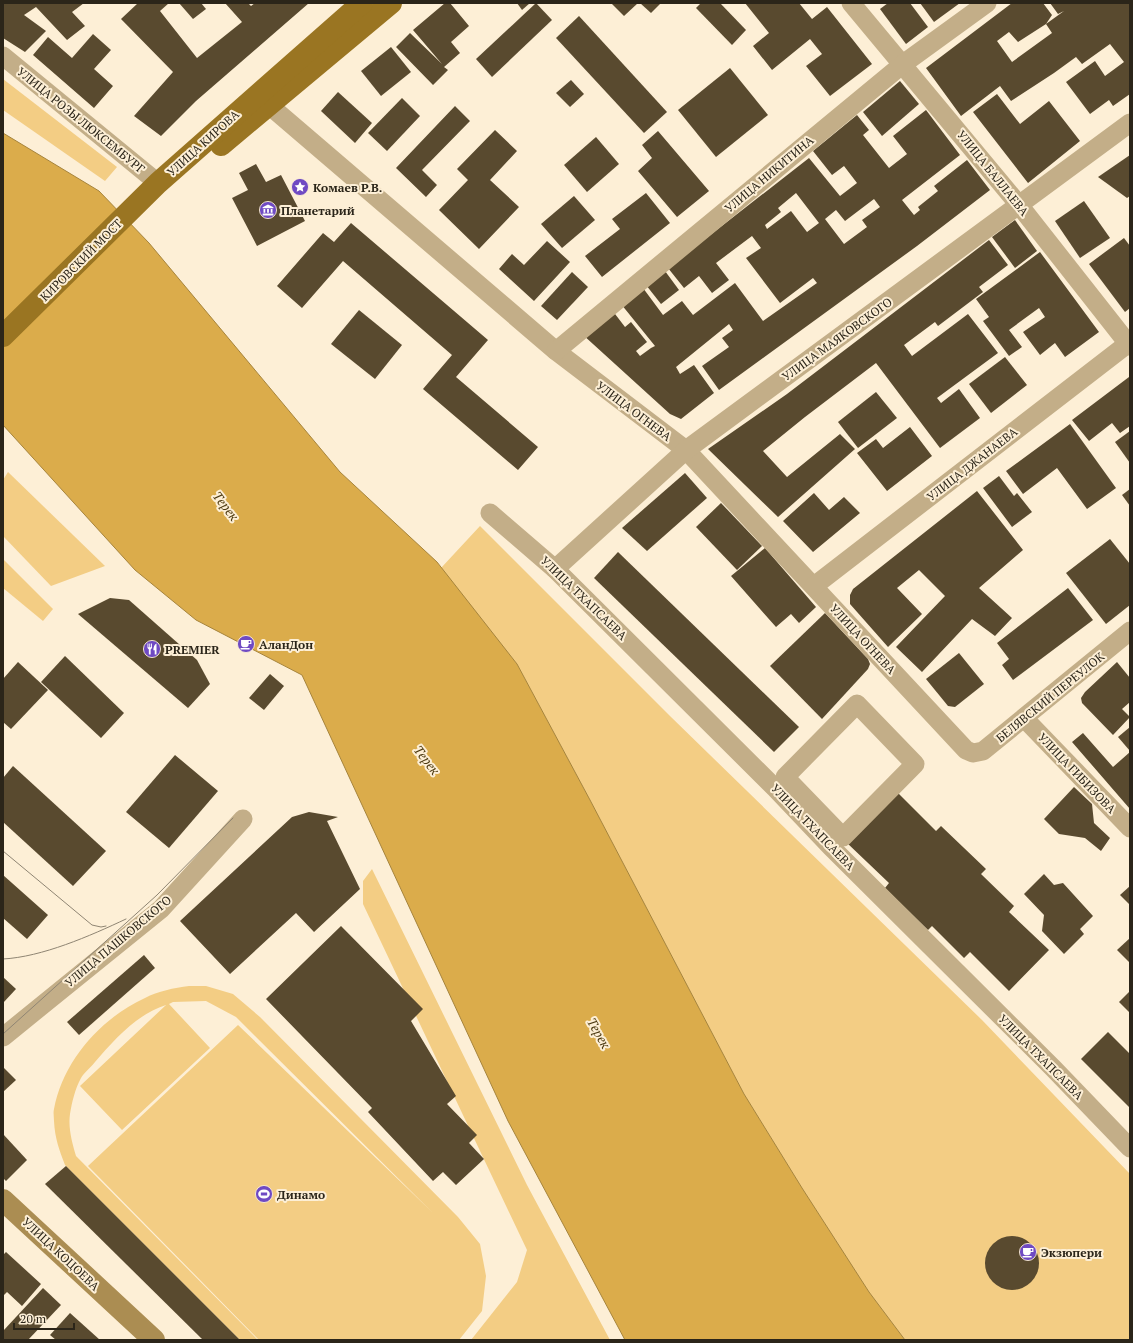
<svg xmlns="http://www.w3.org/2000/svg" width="1133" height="1343" font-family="'PT Serif',serif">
  <rect width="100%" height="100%" fill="#fdefd6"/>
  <g fill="#f3cd84">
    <polygon points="3,79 117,167 105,181 3,110"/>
    <polygon points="8,472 105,566 51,586 3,536 3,480"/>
    <polygon points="480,526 670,716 982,1020 1130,1174 1130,1340 905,1340 869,1292 802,1188 744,1094 590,800 517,664 441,568"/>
    <polygon points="3,559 53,609 43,621 3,588"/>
    <polygon points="372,869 527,1185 610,1340 471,1340 517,1282 527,1250 363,904 363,881"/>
    <path d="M189 986H206L233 994 260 1017 458 1217 480 1244 486 1276 482 1311 459 1340H259L88 1166 238 1025 433 1213 236 1017 206 1001 173 1002 169 1004 210 1048 122 1130 80 1086 166 1005C137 1014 114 1040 95 1062 91 1067 84 1073 81 1078 75 1089 72 1102 70 1114 68 1128 72 1142 76 1156L258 1340H240L65 1165C59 1149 55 1139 54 1121 54 1117 53 1113 54 1109 63 1061 101 1018 145 998 158 991 174 988 189 986Z"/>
  </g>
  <polygon fill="#dbac4b" stroke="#a6843c" points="3,133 99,191 149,243 340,472 437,562 517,664 590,800 744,1094 802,1188 869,1292 905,1340 625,1340 508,1121 302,675 196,620 135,570 3,425"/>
  <g fill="#594a2f" fill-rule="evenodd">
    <polygon points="3,3 84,3 72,12 85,26 67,40 36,7 24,15 46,31 25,52 3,38"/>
    <polygon points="138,3 169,3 160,11 197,58 242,22 225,3 248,3 251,6 255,3 309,3 196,101 161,136 134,116 173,72 121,19"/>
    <polygon points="179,3 201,3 206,9 193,19"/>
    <polygon points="445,3 450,3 469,26 451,42 460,53 444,67 448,70 433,85 396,47 410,33 442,64 413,30"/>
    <polygon points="517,3 530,3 522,10"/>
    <polygon points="536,3 552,20 492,77 476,59"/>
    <polygon points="611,3 638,3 624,16"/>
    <polygon points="640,3 661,3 651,13"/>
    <polygon points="701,3 720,3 746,30 732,45 696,8"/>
    <polygon points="745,3 799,3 812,19 827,7 872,64 830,96 806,66 822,54 810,39 772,70 753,46 769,33"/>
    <polygon points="888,3 910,3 928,27 906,44 880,9"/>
    <polygon points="920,3 960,3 934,22"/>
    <polygon points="1012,3 1043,3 1052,15 1046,24 1018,42 1009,32 997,41 1012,62 1052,33 1046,24 1064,11 1058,14 1050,3 1130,3 1130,94 1113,106 1109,100 1090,114 1066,82 1095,61 1105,76 1124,62 1110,44 1082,64 1076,57 1054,73 1011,101 1000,86 961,116 926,68"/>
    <polygon points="579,16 667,112 644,133 556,38"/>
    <polygon points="93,34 111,50 94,69 113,86 94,108 33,55 48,37 72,58"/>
    <polygon points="391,47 411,72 381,96 361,71"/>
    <polygon points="730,68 768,115 716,157 678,110"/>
    <polygon points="571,80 584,94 570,107 556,93"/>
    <polygon points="900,81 919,104 882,136 863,112"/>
    <polygon points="338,92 372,123 355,143 321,111"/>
    <polygon points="997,94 1020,124 1049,101 1080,141 1028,183 973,112"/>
    <polygon points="402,98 420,116 387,151 368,133"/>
    <polygon points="455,106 470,121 422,170 437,185 426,197 396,168"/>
    <path d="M926 110 960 155 902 200 914 215 920 210 918 207 938 191 934 186 967 160 990 190 917 246 719 390 702 366 729 347 722 338 733 330 729 324 676 367 680 374 694 365 714 393 681 419 670 414 582 334 612 310 625 327 631 322 647 342 636 351 640 356 651 348 655 346 621 304 643 288 663 315 682 301 693 315 735 283 763 321 817 283 813 278 780 303 746 258 761 248 752 236 716 263 729 280 712 293 699 276 684 288 668 268 809 158 840 196 857 183 844 166 832 175 813 151 857 115 869 130 863 135 889 168 907 154 893 136ZM796 193 819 223 807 232 791 211 767 229 765 225 781 212 778 208ZM874 199 880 207 862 220 867 227 844 244 825 219 836 210 845 221Z"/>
    <polygon points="495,130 517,151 490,180 519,207 479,249 439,210 468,180 457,169"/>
    <polygon points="658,131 709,191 677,217 638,171 652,158 642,145"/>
    <polygon points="596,137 619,164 587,192 564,165"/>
    <polygon points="1130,155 1130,196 1127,198 1098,177"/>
    <polygon points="256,164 266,182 281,175 305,221 257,246 232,198 248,190 239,173"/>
    <polygon points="646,193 670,223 602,277 585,256 620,229 612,219"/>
    <polygon points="574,196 595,220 562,248 541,224"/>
    <polygon points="1084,201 1110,238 1080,258 1055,221"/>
    <polygon points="1015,220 1037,251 1015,268 992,237"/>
    <polygon points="351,223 488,340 456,377 538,447 518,470 423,389 452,355 343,261 302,308 277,286 323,233 334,242"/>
    <polygon points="1124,238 1130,246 1130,308 1125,312 1089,264"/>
    <polygon points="989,240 1008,265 979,287 983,292 938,326 935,322 904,345 912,356 968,314 998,353 937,398 941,403 959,389 980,418 940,448 876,363 805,417 763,451 787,477 840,434 855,449 778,517 708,449 787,394"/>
    <polygon points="547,241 570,262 534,301 499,269 512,254 524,265"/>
    <polygon points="1040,252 1099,332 1065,357 1055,343 1040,355 1023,332 1045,317 1039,308 1009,330 1022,347 1009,356 983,321 989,317 976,299"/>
    <polygon points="665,271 679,290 661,304 646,285"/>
    <polygon points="572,272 588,287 557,320 541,306"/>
    <polygon points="359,310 402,345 375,379 331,344"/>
    <polygon points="1005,357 1027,385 991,413 969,384"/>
    <polygon points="1129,377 1130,426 1120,433 1112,423 1089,441 1072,420"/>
    <polygon points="876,392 897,418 858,448 838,422"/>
    <polygon points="1070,424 1116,488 1087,509 1057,468 1023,494 1006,471"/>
    <polygon points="910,427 932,456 887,491 857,453 876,439 883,448"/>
    <polygon points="1130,431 1130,463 1115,442"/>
    <polygon points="685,473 707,498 647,551 622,528"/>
    <polygon points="999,476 1014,496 1017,493 1032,512 1012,527 983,488"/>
    <polygon points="1130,489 1130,506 1122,495"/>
    <polygon points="977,491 1023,550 979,588 1012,618 995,636 972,619 922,672 896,647 945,596 919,570 897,588 922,614 888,647 850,604 850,595 853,589"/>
    <polygon points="814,493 829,510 844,497 860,513 813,552 783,521"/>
    <polygon points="721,503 762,546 737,570 696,527"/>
    <polygon points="1110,539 1130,564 1130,605 1106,624 1066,573"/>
    <polygon points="765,548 816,607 799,623 791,614 776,627 731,576"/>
    <polygon points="618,552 799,727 774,752 594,578"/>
    <polygon points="1068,588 1093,620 1013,680 1002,665 1009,659 997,643"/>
    <polygon points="110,598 129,600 197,660 210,684 188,708 78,614"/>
    <polygon points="825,613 868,659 870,664 868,669 822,719 770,666"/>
    <polygon points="959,653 984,684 955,707 948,706 926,679"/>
    <polygon points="65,656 124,713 101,738 41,682"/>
    <polygon points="18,662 48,690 11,729 3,722 3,679"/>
    <polygon points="1117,662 1130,678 1130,702 1122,709 1130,717 1113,735 1082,703 1081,698 1085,692"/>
    <polygon points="270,674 284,686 264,710 249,698"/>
    <polygon points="1130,727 1130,751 1118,737"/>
    <polygon points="1083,733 1113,767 1130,752 1130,809 1072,742"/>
    <polygon points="175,755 218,791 169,848 126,812"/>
    <polygon points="13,766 106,851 73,886 3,822 3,778"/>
    <polygon points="1074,787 1092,804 1094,823 1110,838 1101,851 1085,838 1059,834 1044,819"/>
    <polygon points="896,791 936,831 941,826 986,869 981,874 1014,906 1009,912 1049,950 1009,991 970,952 964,958 932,926 928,930 885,888 889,883 846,842"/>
    <polygon points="309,812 338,817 327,821 360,889 314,932 296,913 230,974 180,921 292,817"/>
    <polygon points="1044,874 1054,885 1063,883 1093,916 1080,929 1084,934 1064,954 1042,931 1044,915 1024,894"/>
    <polygon points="3,875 48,915 27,939 3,918"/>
    <polygon points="1130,886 1130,905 1120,895"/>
    <polygon points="341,926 423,1009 411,1021 456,1096 447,1104 477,1135 469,1143 484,1159 456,1185 443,1172 433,1181 368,1112 372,1108 266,999"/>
    <polygon points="1130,938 1130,963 1117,950"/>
    <polygon points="144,955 155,968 79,1035 67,1022"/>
    <polygon points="3,977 16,989 3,1003"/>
    <polygon points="1130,991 1130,1013 1119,1002"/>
    <polygon points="1108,1032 1130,1054 1130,1108 1081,1059"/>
    <polygon points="3,1067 16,1080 3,1092"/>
    <polygon points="3,1134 27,1160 6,1181 3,1178"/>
    <polygon points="66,1166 240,1340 203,1340 45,1184"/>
    <circle cx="1012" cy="1263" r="27"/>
    <polygon points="6,1252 41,1284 22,1306 7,1292 3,1296 3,1255"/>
    <polygon points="43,1288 61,1305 28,1340 3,1340 3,1331"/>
    <polygon points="70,1313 100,1340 56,1340 50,1335"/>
  </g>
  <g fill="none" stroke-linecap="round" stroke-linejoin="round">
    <g stroke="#c3ae88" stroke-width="19">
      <polyline points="851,3 1019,205 1130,346"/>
      <polyline points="3,56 158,183"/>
      <polyline points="270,106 556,351 686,450 966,750 973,753 983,751 1130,631"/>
      <polyline points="556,351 903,64 987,3"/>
      <polyline points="490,513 555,569 775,788 830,846 1053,1068 1130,1148"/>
      <polyline points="555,569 686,450 1130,123"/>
      <polyline points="814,586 1130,342"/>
      <polygon points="857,704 915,764 843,837 785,777"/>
      <polyline points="1024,718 1130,828"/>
      <polyline points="3,1037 161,909 243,819"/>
    </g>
    <polyline stroke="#ab8d52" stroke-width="22" points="3,1200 154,1340"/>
    <g stroke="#9a7522" stroke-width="22">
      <polyline points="221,145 391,3"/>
      <polyline points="3,336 158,183 362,3"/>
    </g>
    <g stroke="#8f8573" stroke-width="1">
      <polyline points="3,851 92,925 101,927 106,926"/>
      <path d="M3 959C42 957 90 936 126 919"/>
      <polyline points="3,1034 157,895 233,818"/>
    </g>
  </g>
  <defs>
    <g id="sight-disc" transform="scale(0.9)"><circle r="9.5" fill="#6f4ac3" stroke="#fdefd6"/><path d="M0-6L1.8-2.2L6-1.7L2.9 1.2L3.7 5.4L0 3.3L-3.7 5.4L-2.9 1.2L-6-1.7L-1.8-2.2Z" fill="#fff"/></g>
    <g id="museum-disc" transform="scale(0.9)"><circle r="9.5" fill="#6f4ac3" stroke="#fdefd6"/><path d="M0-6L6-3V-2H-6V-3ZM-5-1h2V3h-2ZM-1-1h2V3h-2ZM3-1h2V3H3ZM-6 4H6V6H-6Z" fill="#fff"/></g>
    <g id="cafe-disc" transform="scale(0.9)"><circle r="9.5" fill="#6f4ac3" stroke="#fdefd6"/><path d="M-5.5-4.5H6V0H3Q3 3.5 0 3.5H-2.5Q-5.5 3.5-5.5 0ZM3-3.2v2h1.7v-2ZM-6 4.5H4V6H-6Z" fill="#fff"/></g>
    <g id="restaurant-disc" transform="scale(0.9)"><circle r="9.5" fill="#6f4ac3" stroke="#fdefd6"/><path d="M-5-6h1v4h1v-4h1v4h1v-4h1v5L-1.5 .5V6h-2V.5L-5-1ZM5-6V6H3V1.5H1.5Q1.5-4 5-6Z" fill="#fff"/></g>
    <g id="stadium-disc" transform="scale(0.9)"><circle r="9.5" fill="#6f4ac3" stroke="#fdefd6"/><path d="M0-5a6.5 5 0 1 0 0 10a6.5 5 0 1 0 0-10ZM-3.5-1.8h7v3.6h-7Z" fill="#fff"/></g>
  </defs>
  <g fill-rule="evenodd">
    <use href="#sight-disc" x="300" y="187"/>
    <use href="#museum-disc" x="268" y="210"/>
    <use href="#cafe-disc" x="246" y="644"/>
    <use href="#restaurant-disc" x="152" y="649"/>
    <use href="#stadium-disc" x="264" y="1194"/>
    <use href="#cafe-disc" x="1028" y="1252"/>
  </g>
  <g text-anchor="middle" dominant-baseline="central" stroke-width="4" stroke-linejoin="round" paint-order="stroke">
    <g font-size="12" fill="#2b2519" stroke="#fdefd6">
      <text transform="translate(81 120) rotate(39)">УЛИЦА РОЗЫ ЛЮКСЕМБУРГ</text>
      <text transform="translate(203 143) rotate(-42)">УЛИЦА КИРОВА</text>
      <text transform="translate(993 173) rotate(51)">УЛИЦА БАЛЛАЕВА</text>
      <text transform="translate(769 174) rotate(-40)">УЛИЦА НИКИТИНА</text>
      <text transform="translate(81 260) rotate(-45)">КИРОВСКИЙ МОСТ</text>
      <text transform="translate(837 339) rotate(-36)">УЛИЦА МАЯКОВСКОГО</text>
      <text transform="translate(634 411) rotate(37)">УЛИЦА ОГНЕВА</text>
      <text transform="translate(972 464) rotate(-38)">УЛИЦА ДЖАНАЕВА</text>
      <text transform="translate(584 598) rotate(44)">УЛИЦА ТХАПСАЕВА</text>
      <text transform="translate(863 639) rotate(47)">УЛИЦА ОГНЕВА</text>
      <text transform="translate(1050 697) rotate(-39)">БЕЛЯВСКИЙ ПЕРЕУЛОК</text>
      <text transform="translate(1077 773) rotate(46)">УЛИЦА ГИБИЗОВА</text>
      <text transform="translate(813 827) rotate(46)">УЛИЦА ТХАПСАЕВА</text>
      <text transform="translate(118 941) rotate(-40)">УЛИЦА ПАШКОВСКОГО</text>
      <text transform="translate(1041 1057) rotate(45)">УЛИЦА ТХАПСАЕВА</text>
      <text transform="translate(61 1254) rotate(43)">УЛИЦА КОЦОЕВА</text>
    </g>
    <g font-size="12" font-weight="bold" fill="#2b2519" stroke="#fdefd6" text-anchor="start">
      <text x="313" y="187">Комаев Р.В.</text>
      <text x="281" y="210">Планетарий</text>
      <text x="259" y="644">АланДон</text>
      <text x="165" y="649">PREMIER</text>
      <text x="277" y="1194">Динамо</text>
      <text x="1041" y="1252">Экзюпери</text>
    </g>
    <g font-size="13" font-style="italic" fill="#4c3910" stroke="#fdefd6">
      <text transform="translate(226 506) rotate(52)">Терек</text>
      <text transform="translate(427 760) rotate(52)">Терек</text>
      <text transform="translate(599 1033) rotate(60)">Терек</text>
    </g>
  </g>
  <rect width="1133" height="1343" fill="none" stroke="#2b2519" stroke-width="8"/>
  <path d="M14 1323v6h60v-6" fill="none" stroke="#2b2519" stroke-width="2"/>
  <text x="20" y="1323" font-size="12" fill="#2b2519" stroke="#fdefd6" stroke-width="3" paint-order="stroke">20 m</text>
</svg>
